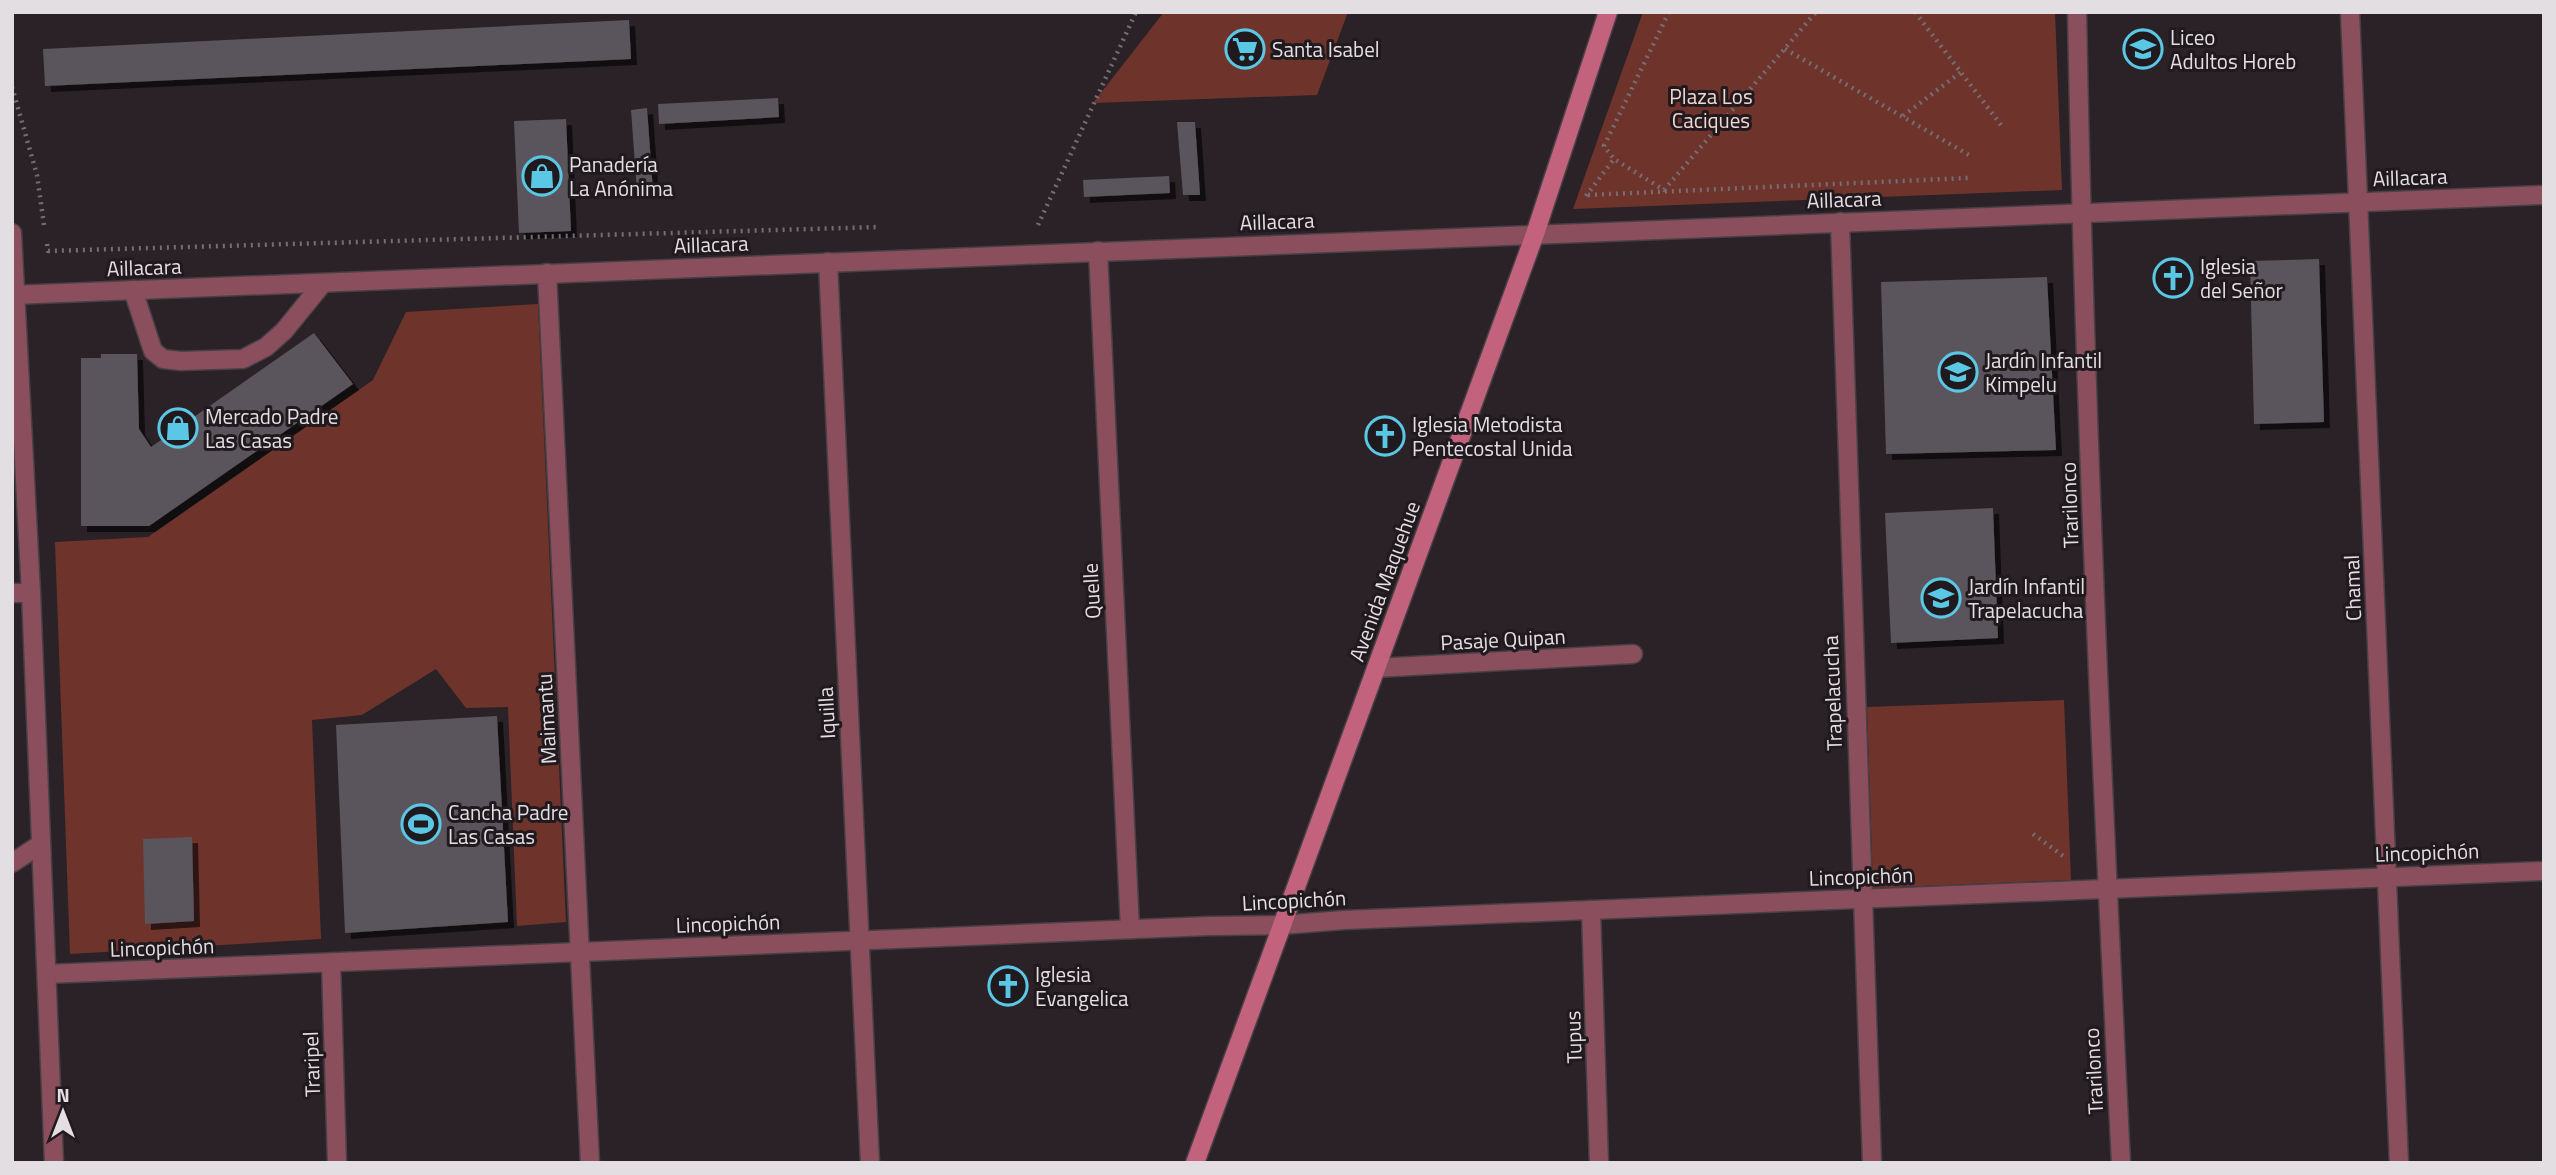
<svg xmlns="http://www.w3.org/2000/svg" width="2556" height="1175" font-family="'Titillium Web',sans-serif">
  <defs>
    <filter id="shadow"><feDropShadow dx="6" dy="6" stdDeviation="0" flood-color="#0009"/></filter>
  </defs>
  <rect width="100%" height="100%" fill="#2a2227"/>
  <g fill="#6e342c">
    <polygon points="1164,12 1348,12 1317,95 1093,103"/>
    <polygon points="1643,12 2055,12 2062,190 1573,209"/>
    <polygon points="538,304 566,922 517,926 508,707 466,708 436,669 362,715 312,720 321,939 70,954 55,542 148,537 373,380 406,312"/>
    <polygon points="2064,700 2071,880 1873,888 1867,707"/>
  </g>
  <g fill="#5a545c" filter="url(#shadow)">
    <polygon points="629,20 631,59 45,86 43,49"/>
    <polygon points="778,98 779,117 659,124 658,104"/>
    <polygon points="647,108 653,191 637,192 631,110"/>
    <polygon points="566,119 571,231 519,233 514,121"/>
    <polygon points="1177,122 1195,122 1200,195 1183,195"/>
    <polygon points="1169,176 1170,193 1084,197 1083,180"/>
    <polygon points="2319,259 2324,422 2254,424 2250,261"/>
    <polygon points="2047,277 2056,450 1886,454 1881,282"/>
    <polygon points="314,333 353,384 149,526 81,526 81,358 101,358 101,354 137,354 139,429 151,447"/>
    <polygon points="1993,508 1998,638 1891,643 1885,513"/>
    <polygon points="497,716 508,922 345,933 336,725"/>
    <polygon points="192,837 194,921 145,924 143,839"/>
  </g>
  <g fill="none" stroke-linecap="round" stroke-linejoin="round">
    <g stroke="#484045" stroke-width="21">
      <polyline id="service" points="133,290 153,351 163,359 181,361 243,359 266,347 284,331 323,283"/>
    </g>
    <g stroke="#484045" stroke-width="21">
      <g id="minor">
        <path d="M2077 12C2084 396 2102 779 2121 1163"/>
        <polyline points="2350,12 2399,1163"/>
        <polyline points="1840,222 1872,1163"/>
        <polyline points="1098,251 1130,929"/>
        <polyline points="828,262 870,1163"/>
        <polyline points="547,273 590,1163"/>
        <polyline points="12,295 2544,195"/>
        <polyline points="12,593 31,593"/>
        <polyline points="1376,668 1633,654"/>
        <polyline points="12,863 41,844"/>
        <polyline points="1591,910 1599,1163"/>
        <polyline points="331,963 337,1163"/>
        <polyline points="47,974 1209,926 1282,925 1344,920 2544,871"/>
      </g>
    </g>
    <g stroke="#484045" stroke-width="21">
      <polyline id="tertiary" points="12,233 31,593 54,1163"/>
    </g>
    <g stroke="#484045" stroke-width="21">
      <polyline id="secondary" points="1195,1163 1535,234 1608,12"/>
    </g>
    <g stroke="#746d71" stroke-width="4.5" stroke-dasharray="2 5" stroke-linecap="butt">
      <polyline points="1669,12 1604,146 1614,159 1664,190 1816,12"/>
      <polyline points="1915,12 2001,125"/>
      <polyline points="1785,49 1969,155"/>
      <polyline points="12,87 37,175 44,225"/>
      <polyline points="1903,116 1961,72"/>
      <polyline points="1588,195 1968,178"/>
      <polyline points="1586,196 1614,159"/>
      <polyline points="1038,225 1136,12"/>
      <polyline points="47,244 48,251 878,227"/>
      <polyline points="2033,834 2066,858"/>
    </g>
    <use href="#service" stroke="#8b4e5d" stroke-width="18"/>
    <use href="#minor" stroke="#8b4e5d" stroke-width="18"/>
    <use href="#tertiary" stroke="#8b4e5d" stroke-width="18"/>
    <use href="#secondary" stroke="#c3627c" stroke-width="18"/>
  </g>
  <defs>
    <g id="supermarket-ring" transform="scale(2.0125)"><circle r="9.5" fill="#20191e" stroke="#5ac8e5" stroke-width="1.5"/><path d="M-6-5.5h2.5l.6 2H6L4.5 2H-2.5L-4.4-4H-6ZM-1.5 3.2a1.3 1.3 0 1 0 .1 0ZM3 3.2a1.3 1.3 0 1 0 .1 0Z" fill="#5ac8e5"/></g>
    <g id="school-ring" transform="scale(2.0125)"><circle r="9.5" fill="#20191e" stroke="#5ac8e5" stroke-width="1.5"/><path d="M0-5L7-2L0 1L-7-2ZM-4 1L0 2.5L4 1V4Q0 6-4 4Z" fill="#5ac8e5"/></g>
    <g id="shop-ring" transform="scale(2.0125)"><circle r="9.5" fill="#20191e" stroke="#5ac8e5" stroke-width="1.5"/><path d="M-5-2.5h2.3a2.7 3.5 0 0 1 5.4 0H5L5.5 6h-11ZM-1.5-2.5h3a1.5 2.3 0 0 0-3 0Z" fill="#5ac8e5"/></g>
    <g id="church-ring" transform="scale(2.0125)"><circle r="9.5" fill="#20191e" stroke="#5ac8e5" stroke-width="1.5"/><path d="M-1.2-6h2.4v3.5h3.3v2.4h-3.3V6h-2.4V-.1h-3.3v-2.4h3.3Z" fill="#5ac8e5"/></g>
    <g id="stadium-ring" transform="scale(2.0125)"><circle r="9.5" fill="#20191e" stroke="#5ac8e5" stroke-width="1.5"/><path d="M0-5a6.5 5 0 1 0 0 10a6.5 5 0 1 0 0-10ZM-3.5-1.8h7v3.6h-7Z" fill="#5ac8e5"/></g>
  </defs>
  <g fill-rule="evenodd">
    <use href="#supermarket-ring" x="1245" y="49"/>
    <use href="#school-ring" x="2143" y="49"/>
    <use href="#shop-ring" x="542" y="176"/>
    <use href="#church-ring" x="2173" y="278"/>
    <use href="#school-ring" x="1958" y="372"/>
    <use href="#shop-ring" x="178" y="428"/>
    <use href="#church-ring" x="1385" y="436"/>
    <use href="#school-ring" x="1941" y="598"/>
    <use href="#stadium-ring" x="421" y="824"/>
    <use href="#church-ring" x="1008" y="986"/>
  </g>
  <g text-anchor="middle" dominant-baseline="central" stroke-width="6" stroke-linejoin="round" paint-order="stroke">
    <g font-size="21" fill="#e3dee1" stroke="#20191e" text-anchor="start">
      <text x="2170" y="37">Liceo<tspan x="2170" dy="24">Adultos Horeb</tspan></text>
      <text x="1272" y="49">Santa Isabel</text>
      <text x="569" y="164">Panadería<tspan x="569" dy="24">La Anónima</tspan></text>
      <text x="2200" y="266">Iglesia<tspan x="2200" dy="24">del Señor</tspan></text>
      <text x="1985" y="360">Jardín Infantil<tspan x="1985" dy="24">Kimpelu</tspan></text>
      <text x="205" y="416">Mercado Padre<tspan x="205" dy="24">Las Casas</tspan></text>
      <text x="1412" y="424">Iglesia Metodista<tspan x="1412" dy="24">Pentecostal Unida</tspan></text>
      <text x="1968" y="586">Jardín Infantil<tspan x="1968" dy="24">Trapelacucha</tspan></text>
      <text x="448" y="812">Cancha Padre<tspan x="448" dy="24">Las Casas</tspan></text>
      <text x="1035" y="974">Iglesia<tspan x="1035" dy="24">Evangelica</tspan></text>
    </g>
    <g font-size="21" fill="#f0d5d0" stroke="#20191e">
      <text x="1711" y="96">Plaza Los<tspan x="1711" dy="24">Caciques</tspan></text>
    </g>
    <g font-size="21" fill="#e3dee1" stroke="#20191e">
      <text transform="translate(2410 177) rotate(-2)">Aillacara</text>
      <text transform="translate(1844 199) rotate(-2)">Aillacara</text>
      <text transform="translate(1277 221) rotate(-2)">Aillacara</text>
      <text transform="translate(711 244) rotate(-2)">Aillacara</text>
      <text transform="translate(144 267) rotate(-2)">Aillacara</text>
      <text transform="translate(2069 505) rotate(-92)">Trarilonco</text>
      <text transform="translate(1384 581) rotate(-70)">Avenida Maquehue</text>
      <text transform="translate(2352 588) rotate(-92)">Chamal</text>
      <text transform="translate(1091 591) rotate(-93)">Quelle</text>
      <text transform="translate(1503 639) rotate(-3)">Pasaje Quipan</text>
      <text transform="translate(1832 693) rotate(-92)">Trapelacucha</text>
      <text transform="translate(826 713) rotate(-93)">Iquilla</text>
      <text transform="translate(546 719) rotate(-93)">Maimantu</text>
      <text transform="translate(2427 852) rotate(-2)">Lincopichón</text>
      <text transform="translate(1861 876) rotate(-2)">Lincopichón</text>
      <text transform="translate(1294 900) rotate(-3)">Lincopichón</text>
      <text transform="translate(728 923) rotate(-2)">Lincopichón</text>
      <text transform="translate(162 947) rotate(-2)">Lincopichón</text>
      <text transform="translate(1573 1037) rotate(-92)">Tupus</text>
      <text transform="translate(311 1064) rotate(-92)">Traripel</text>
      <text transform="translate(2093 1071) rotate(-93)">Trarilonco</text>
    </g>
  </g>
  <rect width="2556" height="1175" fill="none" stroke="#e3dee1" stroke-width="28"/>
  <g transform="translate(63 1112)" stroke="#20191e" stroke-width="5" paint-order="stroke">
  <path d="M0-5L12 26L0 18L-12 26Z" fill="#e3dee1"/>
  <text y="-10" font-size="19" font-weight="bold" text-anchor="middle" fill="#e3dee1">N</text>
  </g>
</svg>
